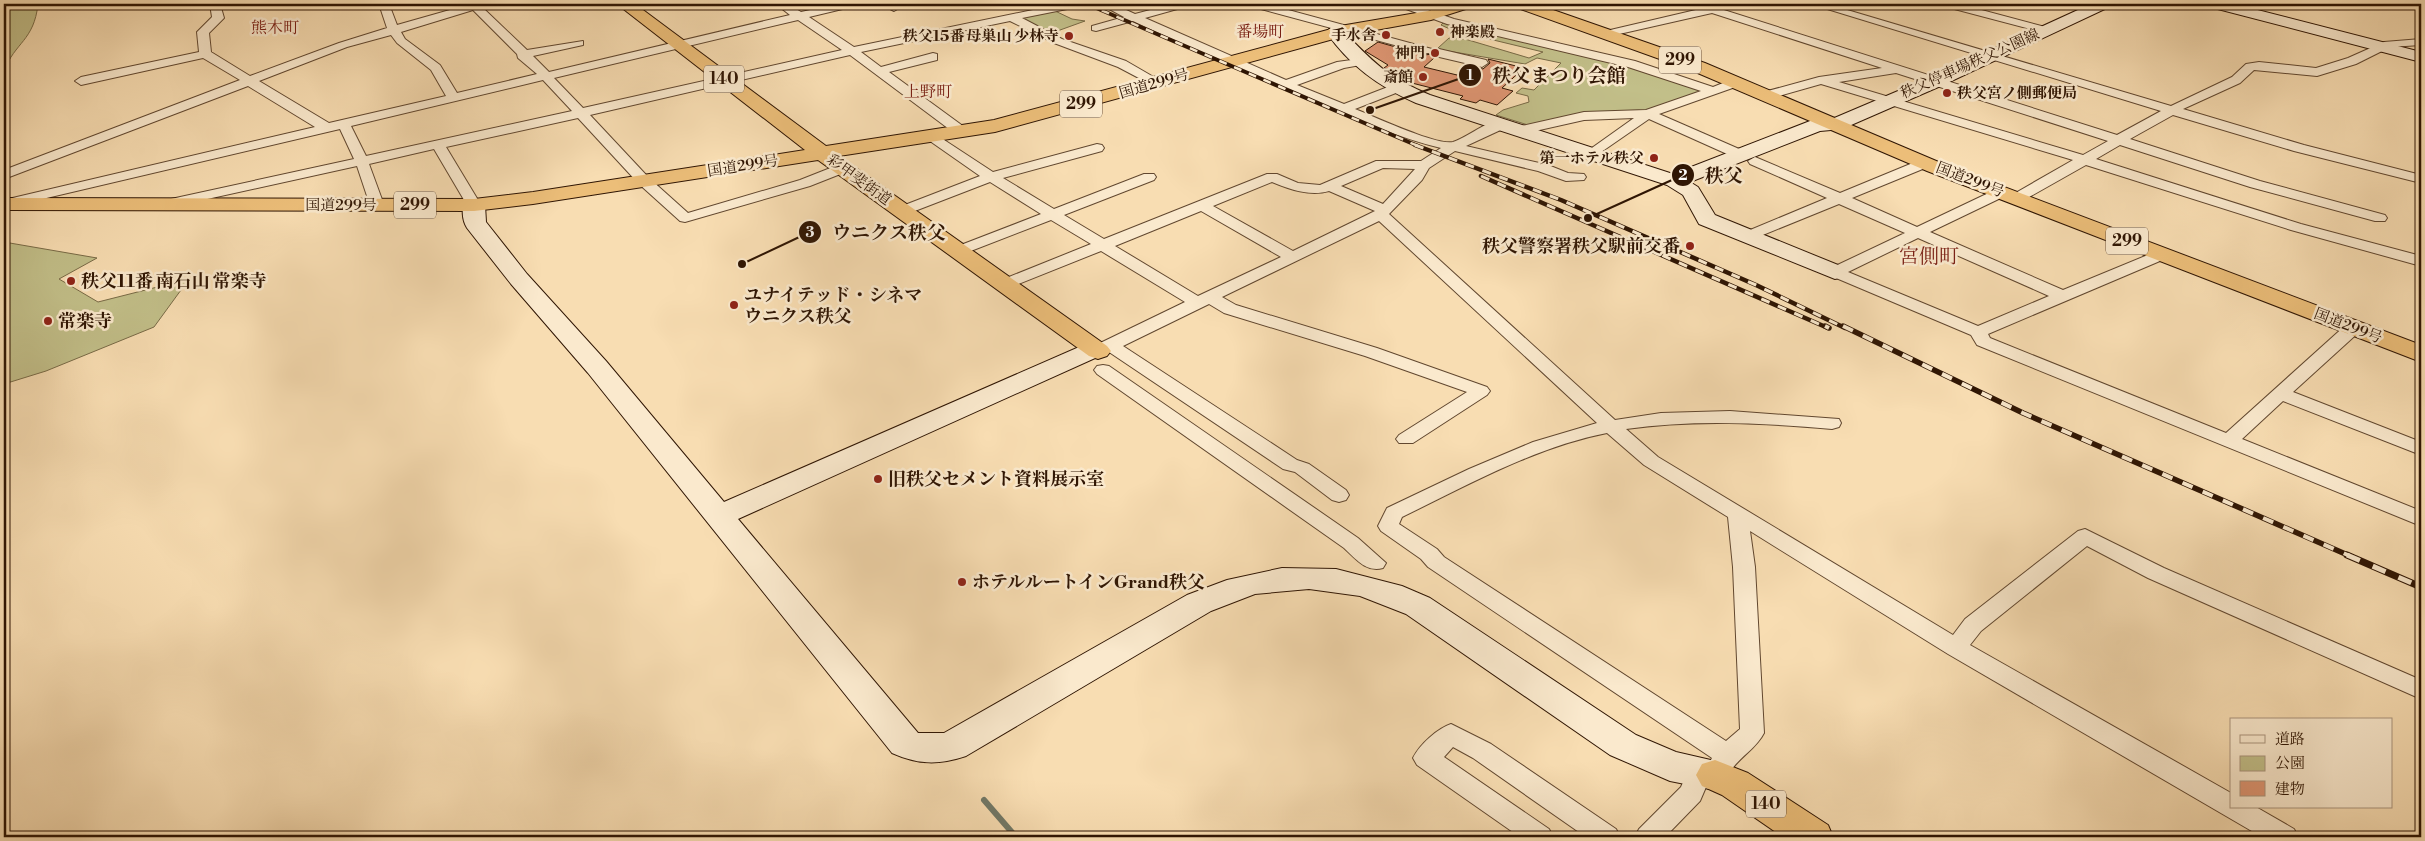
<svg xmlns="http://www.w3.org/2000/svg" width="2425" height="841" font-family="'Libre Bodoni','Noto Serif JP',serif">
  <rect width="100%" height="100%" fill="#f8ddb2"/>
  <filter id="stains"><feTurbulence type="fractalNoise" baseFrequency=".004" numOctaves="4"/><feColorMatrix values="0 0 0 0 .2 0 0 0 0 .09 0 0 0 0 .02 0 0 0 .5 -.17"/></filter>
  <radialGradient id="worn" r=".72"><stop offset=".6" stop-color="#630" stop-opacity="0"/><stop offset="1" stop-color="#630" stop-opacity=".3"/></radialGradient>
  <g fill="#c2bf89" stroke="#786a46">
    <path d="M4 4H38C34 41 15 42 4 71Z"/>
    <polygon points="1053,10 1072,19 1085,21 1049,34 1017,17"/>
    <polygon points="1444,22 1636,67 1680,80 1703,92 1639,113 1528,125 1496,115 1503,110 1529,102 1528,96 1516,93 1522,88 1534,90 1561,63 1537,58 1525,64 1442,50 1438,48 1449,38 1465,39 1529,58 1543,52 1452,30 1441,25"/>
    <polygon points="4,242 97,258 59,279 98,302 189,279 154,327 46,371 4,384"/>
  </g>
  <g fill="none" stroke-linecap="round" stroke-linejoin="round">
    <polyline stroke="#717968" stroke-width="6" points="984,800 1016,837"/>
  </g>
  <polygon fill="#de9572" stroke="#2f1503" points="1378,42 1424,55 1433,54 1434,58 1424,67 1457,75 1465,68 1471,66 1483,69 1490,63 1488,59 1524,68 1502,88 1513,91 1497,105 1480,100 1476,103 1460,99 1463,96 1408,82 1399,78 1405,74 1387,69 1384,68 1388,65 1365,51"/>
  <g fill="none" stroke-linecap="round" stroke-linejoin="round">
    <g stroke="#61472f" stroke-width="2">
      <g id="street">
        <path d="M210 4H220L224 18 209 33 211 52 250 76 339 43 387 28 379 4H389L397 25 471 4H488L483 8 527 50 583 41V45L533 56 549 72 790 15 776 4H788L801 12 838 4H856L855 6 809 17 854 47 1062 4H1082L1077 7 1022 18 1062 39 1126 61 1164 83 1158 87 1154 86 1118 67 1054 43 1010 21 861 52 881 67 933 53 937 54V60L889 72 967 129 969 132 967 135H957L850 55 590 115 649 178 688 213 800 180 838 165 843 164 850 168 848 171 810 186 685 222 680 221 639 184 578 118 446 147 481 205 474 209 467 205 434 149 369 164 384 205 377 209 370 205 357 166 171 207 164 203 171 199 354 159 340 129 4 208V200L315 127 248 86 4 179V170L240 80 203 58 81 85 75 81 81 77 199 52 197 32 212 17ZM473 10 517 54 518 58 537 74 457 93 440 65 405 39 401 32ZM798 20 842 50 583 108 554 78ZM391 35 397 43 431 70 446 96 329 123 259 81 347 47ZM543 80 572 111 366 156 351 126Z"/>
        <polygon points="881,4 894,4 899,8 894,11"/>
        <path d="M1100 4H1113L1135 14 1173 4H1189L1188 6 1145 18 1286 80 1337 62 1366 58 1368 61 1366 64 1344 68 1297 85 1344 104 1393 85H1401L1403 88 1401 91 1355 109C1373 116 1437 146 1453 142 1469 137 1490 117 1507 121L1509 124 1507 127 1466 146 1548 165 1568 173 1584 174 1586 177 1584 180 1566 181 1538 171 1455 151 1429 168 1422 180 1389 214 1615 420 1661 413 1730 411 1839 419 1841 423 1839 427 1832 429C1763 423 1695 419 1626 429L1658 457 1953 635 1965 619 2078 531 2085 529 2164 568 2421 680V699L2148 578 2087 546 1981 631 1970 645 2231 793V807H2256L2294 829 2298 837H2262L1948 654 1750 531 1755 567 1764 733C1756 749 1739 757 1730 772L1721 775 1712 772 1708 765 1712 758 1428 567 1421 559 1381 531 1378 526 1387 508 1469 469 1533 442 1597 423 1379 221 1222 297 1236 305 1377 348 1487 387 1490 391 1487 395 1413 443H1399L1396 439 1399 435 1467 392 1365 356 1224 313 1209 304 1123 346 1297 460 1309 464 1346 490 1349 495 1346 500 1339 502 1332 500 1295 472 1283 469 1109 352 1098 356 1092 355 1089 351 1092 347 1185 302 1101 251 1011 287H999L997 284 999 281 1091 244 1051 220 963 254H953L950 251 953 248 1041 214 990 182 907 214H897L895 211 897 208 980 176 927 139 925 136 927 133 932 132 993 172 1097 144 1102 145 1104 148 1102 151 1003 178 1054 209 1144 174H1154L1156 177 1154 180 1064 215 1104 239 1267 174H1277L1298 183 1320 185 1376 161H1421L1441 148C1399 138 1360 120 1321 104 1258 77 1195 50 1133 21L1096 31 1092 30V26L1124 17ZM1383 168 1415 169 1383 204 1341 186ZM1272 182C1289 189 1310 197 1329 191L1375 211 1293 251 1213 206ZM1201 211 1281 257 1198 296 1115 246ZM1607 433 1644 465 1728 517 1733 567 1740 729 1726 741 1444 557 1437 549 1399 524 1402 517C1468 485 1535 447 1607 433Z"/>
        <polygon points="1249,4 1266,4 1432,49 1434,51 1432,53 1424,53 1250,6"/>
        <polygon points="1397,4 1411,4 1454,19 1635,61 1713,87 1733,79 1741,79 1743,82 1741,85 1659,114 1746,152 1748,155 1741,159 1736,158 1649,119 1594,157 1587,153 1589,150 1634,118 1584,120 1522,134 1517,133 1515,130 1517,127 1584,112 1646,110 1701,91 1628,67 1447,24 1398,6"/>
        <path d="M1690 4H1705L2117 135 2161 111 1811 4H1827L2171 106 2232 77 2246 64 2259 62 2316 68 2348 58 2384 42 2421 39V45L2390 47 2356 64 2317 76 2254 70 2240 83 2183 109 2304 145 2421 175V183L2294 151 2173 115 2130 139 2260 181 2385 215 2387 218 2385 221H2375L2250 187 2120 145 2096 159 2301 224 2421 256V266L2291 230 2086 165 2022 201H2012L2010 198 2012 195 2073 160 1821 84 1768 99 1764 98 1762 95 1764 92 1819 77 1882 68 1712 13 1606 37 1600 34 1606 31 1700 9ZM1896 73 2108 141 2083 155 1839 82Z"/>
        <polygon points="1942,4 1959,4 2049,28 2051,30 2045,33 1943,6"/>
        <polygon points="2415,4 2421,4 2421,7 2416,6"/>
        <polygon points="1439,49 1486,60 1488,63 1482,67 1435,56 1435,50"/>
        <path d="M1755 157 1840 193 1920 160H1930L1932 163 1930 166 1852 198 1917 227 1997 189H2007L2009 192 2007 195 1930 232 2063 290 2155 252H2167L2169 255 2167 258 1988 334 1990 338 2226 433 2347 324H2359L2362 328 2359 332 2293 392 2421 442V455L2283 401 2242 439 2421 511V526L1977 345 1971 335 1829 275 1827 272 1829 269 1905 233 1839 204 1753 239H1743L1740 236 1743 233 1827 198 1750 164 1748 161ZM1918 238 2049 296 1978 326 1848 272Z"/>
        <path d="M1103 365 1109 366 1358 538 1386 563 1383 568C1366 573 1355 558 1344 548L1097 374 1094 370 1097 366Z"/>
        <path d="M1451 724 1491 744 1616 829 1620 837H1586L1473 758 1453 747 1444 757 1549 829 1553 837H1520L1417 765 1413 758C1420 744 1437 729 1451 724Z"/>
        <polygon points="1699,763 1708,766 1712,773 1700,801 1665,837 1635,837 1639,829 1681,787 1690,766"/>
      </g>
    </g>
    <g stroke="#2f1503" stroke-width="2">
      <g id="secondary">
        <path d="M2091 4H2111L2109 7 1943 85 1842 129 1820 131 1690 182 1698 187 1715 215 1843 267 1847 272 1843 277 1835 279 1699 224 1683 195 1667 185 1416 103C1381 88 1349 65 1327 33L1329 29H1341C1373 62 1387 77 1430 95L1673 174 1810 121 1832 119 1931 77Z"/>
        <polygon points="2208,4 2234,4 2421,52 2421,62 2210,7"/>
        <path d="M474 199 482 200 485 205 486 222 527 274 606 361 724 502 1086 344 1095 341 1104 344 1108 349 1104 354 738 519 918 733H944L1187 595 1227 580 1282 568 1336 569 1402 586 1430 598 1636 735 1676 752 1728 764 1734 775 1728 786 1715 790 1670 781 1610 755 1406 614 1360 596 1309 589 1255 594 1211 611 966 756C939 765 919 765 892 753L588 373 511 284 467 228C462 220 461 208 466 200Z"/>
      </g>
    </g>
    <g stroke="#2f1503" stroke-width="2">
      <g id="highway">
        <polygon points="617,4 635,4 826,146 994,120 1346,25 1428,11 1450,4 1474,4 1472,7 1431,20 1348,35 995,132 839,156 1107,346 1111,351 1107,356 1098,359 1089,356 818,160 533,204 474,211 4,210 4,198 474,199 533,192 805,150"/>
        <polygon points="1513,4 1536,4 1705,63 1941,163 2421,345 2421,362 1927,171 1693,71 1515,7"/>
        <polygon points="1715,760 1748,773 1828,825 1833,837 1783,837 1722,795 1702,786 1696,775 1702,764"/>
      </g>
    </g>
    <use href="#street" fill="#fae9cd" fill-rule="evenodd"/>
    <use href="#secondary" fill="#fae9cd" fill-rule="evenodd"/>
    <use href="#highway" fill="#ecbe79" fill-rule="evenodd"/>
    <g stroke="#2f1503" stroke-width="4">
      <polyline id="rail-far3" points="1087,4 1418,146"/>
    </g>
    <g stroke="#2f1503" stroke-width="4.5">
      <g id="rail-far2">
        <polyline points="1415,145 1561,200 1756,285 1845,328"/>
        <polyline points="1481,176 1828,328"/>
      </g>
    </g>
    <g stroke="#2f1503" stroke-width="5.5">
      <g id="rail-far1">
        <polyline points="1825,326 1829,328"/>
        <polyline points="1843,326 2023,413 2350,556"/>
      </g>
    </g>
    <g stroke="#2f1503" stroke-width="7">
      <polyline id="rail" points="2347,555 2421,587"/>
    </g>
    <use href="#rail-far3" stroke="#fae9cd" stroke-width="2.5" stroke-dasharray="8" stroke-linecap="butt"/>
    <use href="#rail-far2" stroke="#fae9cd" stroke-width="3" stroke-dasharray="9" stroke-linecap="butt"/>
    <use href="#rail-far1" stroke="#fae9cd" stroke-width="4" stroke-dasharray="11" stroke-linecap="butt"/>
    <use href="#rail" stroke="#fae9cd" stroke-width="5" stroke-dasharray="14" stroke-linecap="butt"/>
  </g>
  <g fill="#8f2418" stroke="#fae9cd" stroke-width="2">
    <circle cx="1440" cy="32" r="5"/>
    <circle cx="1386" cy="35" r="5"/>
    <circle cx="1069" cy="36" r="5"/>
    <circle cx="1435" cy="53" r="5"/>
    <circle cx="1423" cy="77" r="5"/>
    <circle cx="1947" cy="93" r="5"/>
    <circle cx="1654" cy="158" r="5"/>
    <circle cx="1690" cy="246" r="5"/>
    <circle cx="71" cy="281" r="5"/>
    <circle cx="734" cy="305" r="5"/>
    <circle cx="48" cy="321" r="5"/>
    <circle cx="878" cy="479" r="5"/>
    <circle cx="962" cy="582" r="5"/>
  </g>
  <g text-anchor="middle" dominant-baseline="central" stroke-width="5" stroke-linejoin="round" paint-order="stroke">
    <g font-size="15" font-weight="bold" fill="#2f1503" stroke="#fae9cd" text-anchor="end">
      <text x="1450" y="32" text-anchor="start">神楽殿</text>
      <text x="1376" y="35">手水舎</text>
      <text x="1059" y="36">秩父15番 母巣山 少林寺</text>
      <text x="1425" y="53">神門</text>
      <text x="1413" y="77">斎館</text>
      <text x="1957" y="93" text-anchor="start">秩父宮ノ側郵便局</text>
      <text x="1644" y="158">第一ホテル秩父</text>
    </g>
    <g font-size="15" fill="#2f1503" stroke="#fae9cd">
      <text transform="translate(1970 64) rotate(-24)">秩父停車場秩父公園線</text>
      <text transform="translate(1154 84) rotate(-16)">国道299号</text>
      <text transform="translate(743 166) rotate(-9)">国道299号</text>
      <text transform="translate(859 180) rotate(36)">彩甲斐街道</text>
      <text transform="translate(1970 180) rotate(21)">国道299号</text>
      <text x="341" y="205">国道299号</text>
      <text transform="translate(2348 326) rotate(21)">国道299号</text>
    </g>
    <g font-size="16" fill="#7a1f14" stroke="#fae9cd">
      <text x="275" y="28">熊木町</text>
      <text x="1260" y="32">番場町</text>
      <text x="928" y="92">上野町</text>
    </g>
    <g fill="#fae9cd" stroke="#6c5540" stroke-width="1">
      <rect x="1659" y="46.5" width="42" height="27" rx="4"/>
      <rect x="704" y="65.5" width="40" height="27" rx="4"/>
      <rect x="1060" y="90.5" width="42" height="27" rx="4"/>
      <rect x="394" y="191.5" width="42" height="27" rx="4"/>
      <rect x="2106" y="227.5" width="42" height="27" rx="4"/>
      <rect x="1746" y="790.5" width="40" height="27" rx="4"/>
    </g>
    <g font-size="16" font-weight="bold" fill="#2f1503">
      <text x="1680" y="60">299</text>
      <text x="724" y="79">140</text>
      <text x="1081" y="104">299</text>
      <text x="415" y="205">299</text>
      <text x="2127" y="241">299</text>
      <text x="1766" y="804">140</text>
    </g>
    <g font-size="18" font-weight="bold" fill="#2f1503" stroke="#fae9cd" text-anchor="start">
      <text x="1680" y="246" text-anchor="end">秩父警察署秩父駅前交番</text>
      <text x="81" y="281">秩父11番 南石山 常楽寺</text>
      <text x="744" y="295">ユナイテッド・シネマ<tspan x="744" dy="21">ウニクス秩父</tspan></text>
      <text x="58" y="321">常楽寺</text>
      <text x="888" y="479">旧秩父セメント資料展示室</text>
      <text x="972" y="582">ホテルルートインGrand秩父</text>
    </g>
    <g font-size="20" fill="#7a1f14" stroke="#fae9cd">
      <text x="1929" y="257">宮側町</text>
    </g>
  </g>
  <path fill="none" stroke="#2f1503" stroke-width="2" d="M1370 110L1470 75M1588 218L1683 175M742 264L810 232"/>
  <g fill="#2f1503" stroke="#fae9cd" stroke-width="2">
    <circle cx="1370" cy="110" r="5"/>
    <circle cx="1588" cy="218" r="5"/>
    <circle cx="742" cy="264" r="5"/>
    <circle cx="1470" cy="75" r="12"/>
    <circle cx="1683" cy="175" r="12"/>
    <circle cx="810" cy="232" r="12"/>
  </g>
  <g font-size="15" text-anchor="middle" font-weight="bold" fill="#fff">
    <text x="1470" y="80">1</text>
    <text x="1683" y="180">2</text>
    <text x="810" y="237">3</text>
  </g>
  <g font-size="19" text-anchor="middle" font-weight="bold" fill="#2f1503" stroke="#fae9cd" stroke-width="5" stroke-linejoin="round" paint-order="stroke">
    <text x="1559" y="82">秩父まつり会館</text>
    <text x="1724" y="182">秩父</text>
    <text x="889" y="239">ウニクス秩父</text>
  </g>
  <rect width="2425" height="841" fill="none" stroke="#f8ddb2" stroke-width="20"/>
  <rect x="5" y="5" width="2415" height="831" fill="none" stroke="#2f1503" stroke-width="2.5"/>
  <rect x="10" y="10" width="2405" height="821" fill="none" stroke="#2f1503"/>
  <rect x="2230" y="718" width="162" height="90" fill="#fae9cd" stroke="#a9947c"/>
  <rect x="2240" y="735" width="25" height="8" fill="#fae9cd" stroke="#a9947c"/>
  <text x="2275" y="744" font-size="15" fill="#2f1503">道路</text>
  <rect x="2240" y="756" width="25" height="15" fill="#c2bf89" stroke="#a9947c"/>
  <text x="2275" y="768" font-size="15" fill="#2f1503">公園</text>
  <rect x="2240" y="781" width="25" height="15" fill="#de9572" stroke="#a9947c"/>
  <text x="2275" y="794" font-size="15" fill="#2f1503">建物</text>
  <rect width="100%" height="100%" filter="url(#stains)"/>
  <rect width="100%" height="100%" fill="url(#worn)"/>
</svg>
